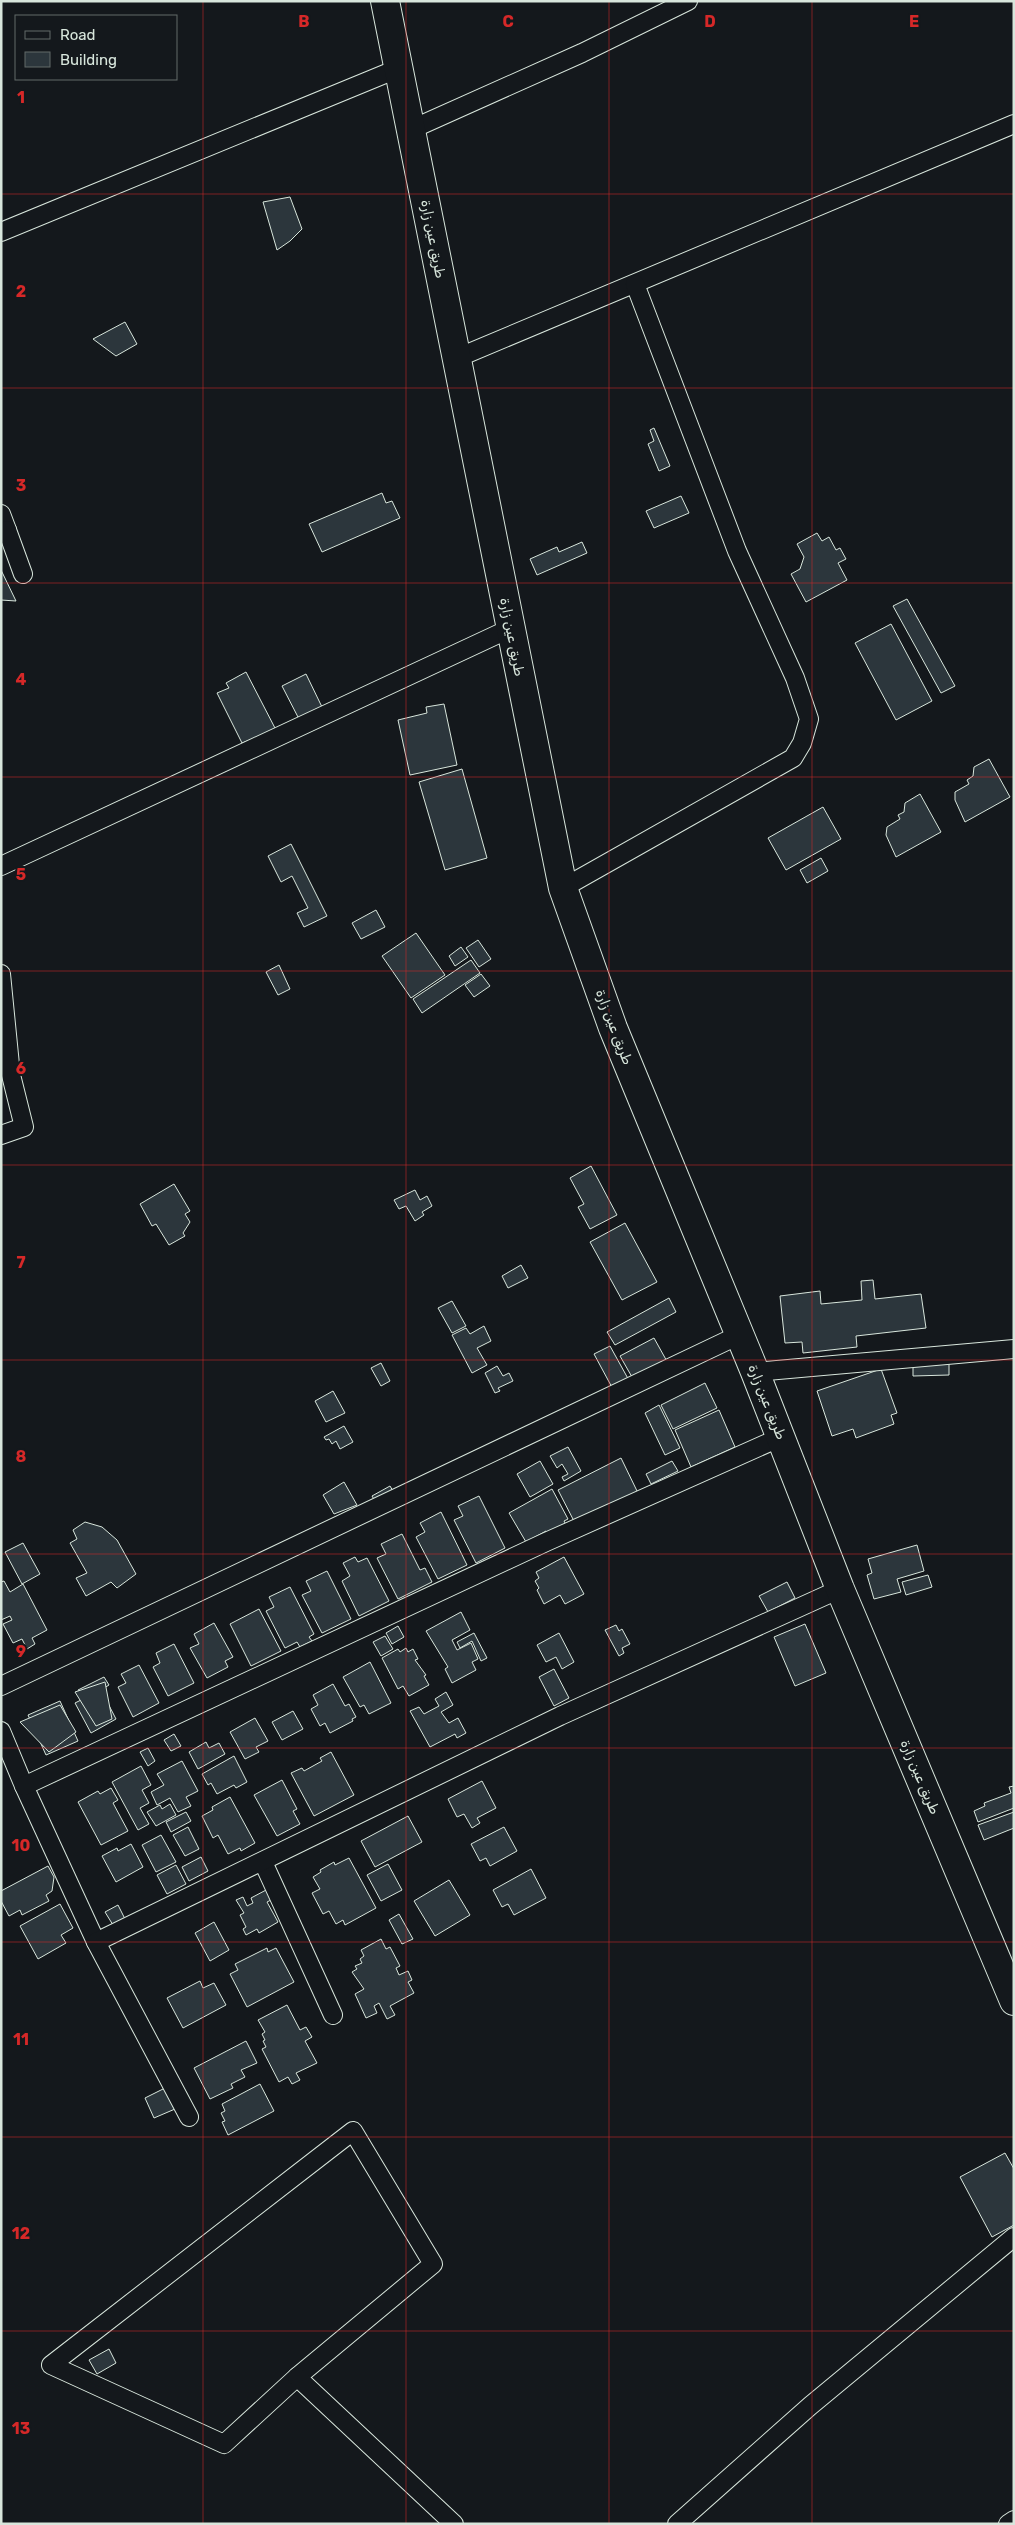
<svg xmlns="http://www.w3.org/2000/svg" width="1015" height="2525" font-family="Rubik,'Noto Naskh Arabic',sans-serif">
  <rect width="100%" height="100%" fill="#14181c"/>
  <g fill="#2c363c" stroke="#d8e6dc">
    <polygon points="290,197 302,229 290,241 277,250 263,202"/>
    <polygon points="125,322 137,344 116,356 93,339"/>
    <polygon points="654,428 670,466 659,471 648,444 654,441 650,430"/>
    <polygon points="382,493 386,503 392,501 400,518 322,552 309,524"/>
    <polygon points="681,496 689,513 654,528 646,511"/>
    <polygon points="817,533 822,541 829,537 836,550 840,548 846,559 838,563 847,580 806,602 791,574 800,569 804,557 797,544"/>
    <polygon points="582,542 587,553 537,575 530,559 557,547 559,552"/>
    <polygon points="1,570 16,601 1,600"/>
    <polygon points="907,599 955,686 941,693 893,606"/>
    <polygon points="891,624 932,701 896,720 855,643"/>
    <polygon points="246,672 276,730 242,743 217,693 229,688 226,683"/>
    <polygon points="306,674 322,707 299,719 282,686"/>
    <polygon points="444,704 457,765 410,775 398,720 427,713 426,707"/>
    <polygon points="989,759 1010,797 965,822 955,800 955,792 969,784 967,780 973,776 974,767"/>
    <polygon points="462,769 487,858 445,870 419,782"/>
    <polygon points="920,794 941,832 896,857 886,835 887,827 900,819 898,815 904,812 905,803"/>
    <polygon points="823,807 841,839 786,870 768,838"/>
    <polygon points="291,844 327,916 304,927 297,913 308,908 292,876 281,882 268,856"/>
    <polygon points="821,858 828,871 807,883 800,870"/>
    <polygon points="376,910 385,927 361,939 352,923"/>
    <polygon points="416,933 445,975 411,998 382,956"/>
    <polygon points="478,940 491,959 479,967 466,948"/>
    <polygon points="461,947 468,957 455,966 449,956"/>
    <polygon points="471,960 480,973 422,1013 413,999"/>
    <polygon points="279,965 290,989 278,995 266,972"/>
    <polygon points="481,974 490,986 474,997 465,985"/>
    <polygon points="591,1166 617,1215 590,1229 578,1207 584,1204 570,1178"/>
    <polygon points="174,1184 190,1211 185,1214 190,1222 183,1233 185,1236 169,1245 156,1224 152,1226 140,1204"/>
    <polygon points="415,1190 420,1200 427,1196 432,1206 422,1212 424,1215 415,1221 406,1206 399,1209 394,1200"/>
    <polygon points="625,1223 657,1282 622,1300 590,1242"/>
    <polygon points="521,1265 528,1278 508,1288 502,1276"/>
    <polygon points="873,1280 875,1299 921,1294 926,1328 856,1336 857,1347 803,1353 802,1342 785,1343 780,1296 820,1291 821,1304 862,1300 861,1281"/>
    <polygon points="669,1298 676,1312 615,1345 607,1332"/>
    <polygon points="452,1301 466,1326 452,1333 438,1308"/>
    <polygon points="484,1326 491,1341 477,1348 487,1365 472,1373 452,1335 466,1328 470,1334"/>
    <polygon points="654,1338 669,1365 636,1384 620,1356"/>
    <polygon points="610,1346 631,1384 615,1393 594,1354"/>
    <polygon points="949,1362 949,1375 913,1376 913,1363"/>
    <polygon points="381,1363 390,1381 381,1386 371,1368"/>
    <polygon points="497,1366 503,1376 509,1373 513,1381 498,1388 500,1391 495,1393 485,1373"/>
    <polygon points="881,1369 897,1413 891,1415 894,1424 856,1438 853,1429 832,1436 817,1391"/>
    <polygon points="705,1383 717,1408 673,1429 661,1405"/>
    <polygon points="333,1391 345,1413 326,1422 315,1401"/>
    <polygon points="659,1405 680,1448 665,1455 645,1413"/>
    <polygon points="719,1410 735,1447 691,1467 675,1430"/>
    <polygon points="344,1426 353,1442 340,1449 336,1441 332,1444 329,1439 326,1440 324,1437"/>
    <polygon points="568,1447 581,1471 564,1481 562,1477 568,1474 562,1464 557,1468 550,1456"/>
    <polygon points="621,1458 638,1493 576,1525 558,1490"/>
    <polygon points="540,1461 553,1484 530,1497 517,1474"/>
    <polygon points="672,1461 678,1471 651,1484 646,1474"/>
    <polygon points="344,1482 357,1505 334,1514 323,1495"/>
    <polygon points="390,1486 396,1496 378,1506 372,1496"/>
    <polygon points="552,1489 568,1519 564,1521 566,1525 549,1535 546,1531 526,1542 509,1513"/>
    <polygon points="479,1496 505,1548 476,1563 454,1520 463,1516 458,1506"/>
    <polygon points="441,1512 467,1565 438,1579 416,1537 425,1532 420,1523"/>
    <polygon points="85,1522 102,1527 117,1540 136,1574 117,1588 111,1582 86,1596 76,1578 87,1573 70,1543 77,1539 73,1530"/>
    <polygon points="402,1534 420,1570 425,1568 432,1582 398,1599 377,1558 386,1554 381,1544"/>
    <polygon points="23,1543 40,1574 22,1584 5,1552"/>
    <polygon points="917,1545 924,1571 897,1579 901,1592 874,1599 867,1575 872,1573 868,1559"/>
    <polygon points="355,1557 358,1562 367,1558 389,1601 359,1616 342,1581 350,1576 343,1563"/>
    <polygon points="564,1557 584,1594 565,1604 560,1595 544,1604 537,1590 539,1588 535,1581 539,1578 536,1572"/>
    <polygon points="327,1571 351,1619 322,1633 302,1595 311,1591 306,1581"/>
    <polygon points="928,1575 932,1587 906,1595 902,1582"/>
    <polygon points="4,1581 10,1592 23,1584 47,1630 32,1638 35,1644 27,1649 22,1639 13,1643 3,1624 12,1620 10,1616 1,1620 1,1582"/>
    <polygon points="787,1582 795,1598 768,1612 759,1596"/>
    <polygon points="290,1587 314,1634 309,1637 312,1641 300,1647 297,1642 285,1648 266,1611 274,1607 269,1597"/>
    <polygon points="259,1609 281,1651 251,1666 230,1624"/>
    <polygon points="461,1612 470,1630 452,1640 457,1650 471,1643 478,1659 472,1662 476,1670 452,1683 445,1669 448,1667 426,1631"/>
    <polygon points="214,1623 233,1657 225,1661 228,1667 207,1678 190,1648 199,1644 194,1634"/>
    <polygon points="805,1624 826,1673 795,1686 774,1637"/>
    <polygon points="616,1625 619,1631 622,1629 630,1644 622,1648 624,1653 619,1656 605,1630"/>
    <polygon points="398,1626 404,1637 392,1644 386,1633"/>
    <polygon points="474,1633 487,1658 481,1661 472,1641 460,1648 457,1642"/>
    <polygon points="559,1633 574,1662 562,1669 556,1657 546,1662 537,1645"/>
    <polygon points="385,1636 393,1649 381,1656 373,1642"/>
    <polygon points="174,1644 194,1683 168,1696 153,1667 160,1663 156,1653"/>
    <polygon points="406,1648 408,1652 413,1649 418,1659 415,1660 426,1675 424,1676 429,1685 409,1696 403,1686 398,1689 382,1658 398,1649 400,1652"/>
    <polygon points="370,1662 391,1703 369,1714 364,1705 360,1707 343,1677"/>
    <polygon points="139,1665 159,1703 133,1717 118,1687 126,1683 121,1674"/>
    <polygon points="554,1669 569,1698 554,1706 539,1677"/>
    <polygon points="104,1677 109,1685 101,1690 116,1719 91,1733 75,1703 83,1699 78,1690"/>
    <polygon points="105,1682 112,1719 96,1726 75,1692"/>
    <polygon points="333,1684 345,1706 349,1704 356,1717 352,1719 353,1721 330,1733 325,1723 320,1726 311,1709 318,1705 313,1695"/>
    <polygon points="446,1692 453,1705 441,1712 449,1723 458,1718 466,1733 457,1738 455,1734 430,1747 410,1711 419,1707 424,1714 439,1706 435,1699"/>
    <polygon points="60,1701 78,1741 46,1755 28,1715"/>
    <polygon points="60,1705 76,1732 49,1752 20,1722"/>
    <polygon points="293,1711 303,1729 282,1740 272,1722"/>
    <polygon points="255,1718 268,1741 256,1747 259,1752 245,1759 230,1732"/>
    <polygon points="174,1734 181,1746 171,1751 164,1740"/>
    <polygon points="206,1742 209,1748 219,1743 225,1754 198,1769 189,1752"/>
    <polygon points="148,1748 155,1761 148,1766 140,1752"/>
    <polygon points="331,1752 354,1795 314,1816 291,1773 302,1768 304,1771 322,1761 320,1758"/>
    <polygon points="234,1756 247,1782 236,1788 234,1785 217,1794 211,1783 208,1785 202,1774"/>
    <polygon points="182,1761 198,1791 186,1797 191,1806 178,1812 170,1798 157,1805 151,1792 164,1785 157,1774"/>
    <polygon points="141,1766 151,1785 142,1790 149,1803 140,1808 149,1824 138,1830 112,1782"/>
    <polygon points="282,1780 297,1809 293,1811 300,1824 277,1836 254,1795"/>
    <polygon points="482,1781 496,1808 477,1818 480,1823 472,1828 464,1814 457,1817 448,1799"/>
    <polygon points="1014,1786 1014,1808 978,1822 974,1811 985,1806 984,1803 1011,1793 1009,1787"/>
    <polygon points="111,1788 118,1800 113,1803 128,1831 101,1845 78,1802 98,1791 100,1794"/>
    <polygon points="230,1797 255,1843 241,1851 240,1848 228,1854 218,1835 213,1838 202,1816 213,1810 212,1807"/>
    <polygon points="170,1804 176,1815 156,1826 147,1812 160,1805 162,1809"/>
    <polygon points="186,1812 191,1821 171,1832 166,1822"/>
    <polygon points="1014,1812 1014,1828 984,1840 978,1825"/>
    <polygon points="408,1816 422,1842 375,1867 361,1841"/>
    <polygon points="188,1827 199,1849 185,1856 173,1835"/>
    <polygon points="504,1827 517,1851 490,1866 486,1858 480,1861 471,1844"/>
    <polygon points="161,1835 176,1862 156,1872 142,1845"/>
    <polygon points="131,1844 143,1867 116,1882 102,1856 117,1848 118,1851"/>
    <polygon points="201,1857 208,1871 189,1881 182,1867"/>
    <polygon points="349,1858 376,1908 345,1925 343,1920 336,1924 329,1911 323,1914 312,1893 320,1889 313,1877 321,1872 320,1870 334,1862 335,1865"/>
    <polygon points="388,1864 402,1890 381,1901 367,1875"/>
    <polygon points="176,1865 186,1884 167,1894 157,1875"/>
    <polygon points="48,1866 54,1877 52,1891 46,1895 49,1901 22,1915 20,1910 9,1916 1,1901 1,1891"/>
    <polygon points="531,1869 546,1898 514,1915 508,1904 502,1907 493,1890"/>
    <polygon points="449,1880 470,1915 435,1936 414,1901"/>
    <polygon points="268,1889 273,1899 267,1902 278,1922 259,1933 257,1929 246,1935 243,1929 246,1927 240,1915 244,1913 236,1900 243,1897 247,1906 253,1903 251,1898"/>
    <polygon points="60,1904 73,1928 61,1935 66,1943 38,1959 20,1926"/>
    <polygon points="118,1905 125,1919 113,1925 105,1912"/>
    <polygon points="399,1914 413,1939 402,1944 389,1920"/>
    <polygon points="214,1922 229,1950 210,1961 195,1933"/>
    <polygon points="381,1939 386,1949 390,1947 400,1966 396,1968 399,1975 408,1971 412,1980 408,1982 414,1993 390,2006 395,2015 387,2019 379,2003 374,2006 377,2013 366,2018 355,1994 364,1989 352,1972 357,1969 355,1966 362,1963 360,1959 364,1956 361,1950"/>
    <polygon points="267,1948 268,1952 276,1948 294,1982 247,2007 230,1974 238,1970 235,1964"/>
    <polygon points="200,1981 203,1988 214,1983 226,2005 183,2028 167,1998"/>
    <polygon points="287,2005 300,2030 306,2027 312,2037 305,2041 317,2063 296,2073 300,2080 292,2084 288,2077 279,2082 262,2049 266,2047 263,2041 265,2040 262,2034 265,2032 258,2020"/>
    <polygon points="246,2041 257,2063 241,2070 245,2077 231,2084 233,2088 210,2099 194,2068"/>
    <polygon points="260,2084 274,2111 228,2135 222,2122 225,2121 221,2113 225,2111 222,2104"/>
    <polygon points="165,2088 175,2109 154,2118 145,2098"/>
    <polygon points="1005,2153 1014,2169 1014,2225 992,2237 960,2177"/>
    <polygon points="109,2349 116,2363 97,2374 89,2360"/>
  </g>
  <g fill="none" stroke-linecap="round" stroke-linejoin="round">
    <g stroke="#d8e6dc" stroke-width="20">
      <g id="street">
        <polyline points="410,130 582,53 688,1"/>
        <polyline points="1,232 397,69"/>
        <polyline points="457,358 1014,124"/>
        <polyline points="1,514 7,530 1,532"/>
        <polyline points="7,530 23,574"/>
        <polyline points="1,866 509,629"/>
        <polyline points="563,888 793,758 802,743 809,719 795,678 737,551 635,284"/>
        <polyline points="1,974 11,1075 24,1127 1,1135"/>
        <polyline points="755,1372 1014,1349"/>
        <polyline points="1,1686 739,1335"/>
        <polyline points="1,1731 24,1786 96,1942 189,2117"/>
        <polyline points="24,1786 546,1542 781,1437"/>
        <polyline points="263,1862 333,2015"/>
        <polyline points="96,1942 560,1716 840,1589"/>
        <polygon points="353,2131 433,2264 297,2377 224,2444 51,2365"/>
        <polyline points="297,2377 454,2524"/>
        <polyline points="677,2524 810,2406 1014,2237"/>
        <polyline points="1008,2524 1014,2520"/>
      </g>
    </g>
    <g stroke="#d8e6dc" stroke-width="30">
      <polyline id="primary" points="385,1 563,888 613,1028 755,1372 840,1589 1014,2001"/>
    </g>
    <use href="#street" stroke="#14181c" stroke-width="18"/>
    <use href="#primary" stroke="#14181c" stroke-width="28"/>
  </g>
  <path fill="none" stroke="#d62828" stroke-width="1" stroke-opacity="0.55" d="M203 1V2524M406 1V2524M609 1V2524M812 1V2524M1 194H1014M1 388H1014M1 583H1014M1 777H1014M1 971H1014M1 1165H1014M1 1360H1014M1 1554H1014M1 1748H1014M1 1942H1014M1 2137H1014M1 2331H1014"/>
  <g text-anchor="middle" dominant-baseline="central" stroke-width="4" stroke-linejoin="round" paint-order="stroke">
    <g font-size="14" fill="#d8e6dc" stroke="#14181c">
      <text transform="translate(433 239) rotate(79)">طريق عين زارة</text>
      <text transform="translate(512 637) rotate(79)">طريق عين زارة</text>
      <text transform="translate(614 1027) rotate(69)">طريق عين زارة</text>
      <text transform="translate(767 1402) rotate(68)">طريق عين زارة</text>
      <text transform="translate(920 1777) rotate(67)">طريق عين زارة</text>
    </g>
  </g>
  <g font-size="16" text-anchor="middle" font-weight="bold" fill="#d62828" stroke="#14181c" stroke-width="4" stroke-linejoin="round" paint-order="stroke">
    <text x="304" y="27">B</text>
    <text x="508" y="27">C</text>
    <text x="710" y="27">D</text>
    <text x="914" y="27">E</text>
    <text x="21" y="103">1</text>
    <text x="21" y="297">2</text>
    <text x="21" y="491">3</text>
    <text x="21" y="685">4</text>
    <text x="21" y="880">5</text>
    <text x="21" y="1074">6</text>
    <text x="21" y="1268">7</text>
    <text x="21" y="1462">8</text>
    <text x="21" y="1657">9</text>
    <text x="21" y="1851">10</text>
    <text x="21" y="2045">11</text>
    <text x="21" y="2239">12</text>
    <text x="21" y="2434">13</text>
  </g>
  <rect width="1015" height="2525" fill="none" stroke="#d8e6dc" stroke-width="5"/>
  <rect x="15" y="15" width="162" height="65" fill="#14181c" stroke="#626a69"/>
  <rect x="25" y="31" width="25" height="8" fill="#14181c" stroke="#626a69"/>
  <text x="60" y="40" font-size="15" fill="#d8e6dc">Road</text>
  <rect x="25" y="52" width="25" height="15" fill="#2c363c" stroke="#626a69"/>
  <text x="60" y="65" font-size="15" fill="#d8e6dc">Building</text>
</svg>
